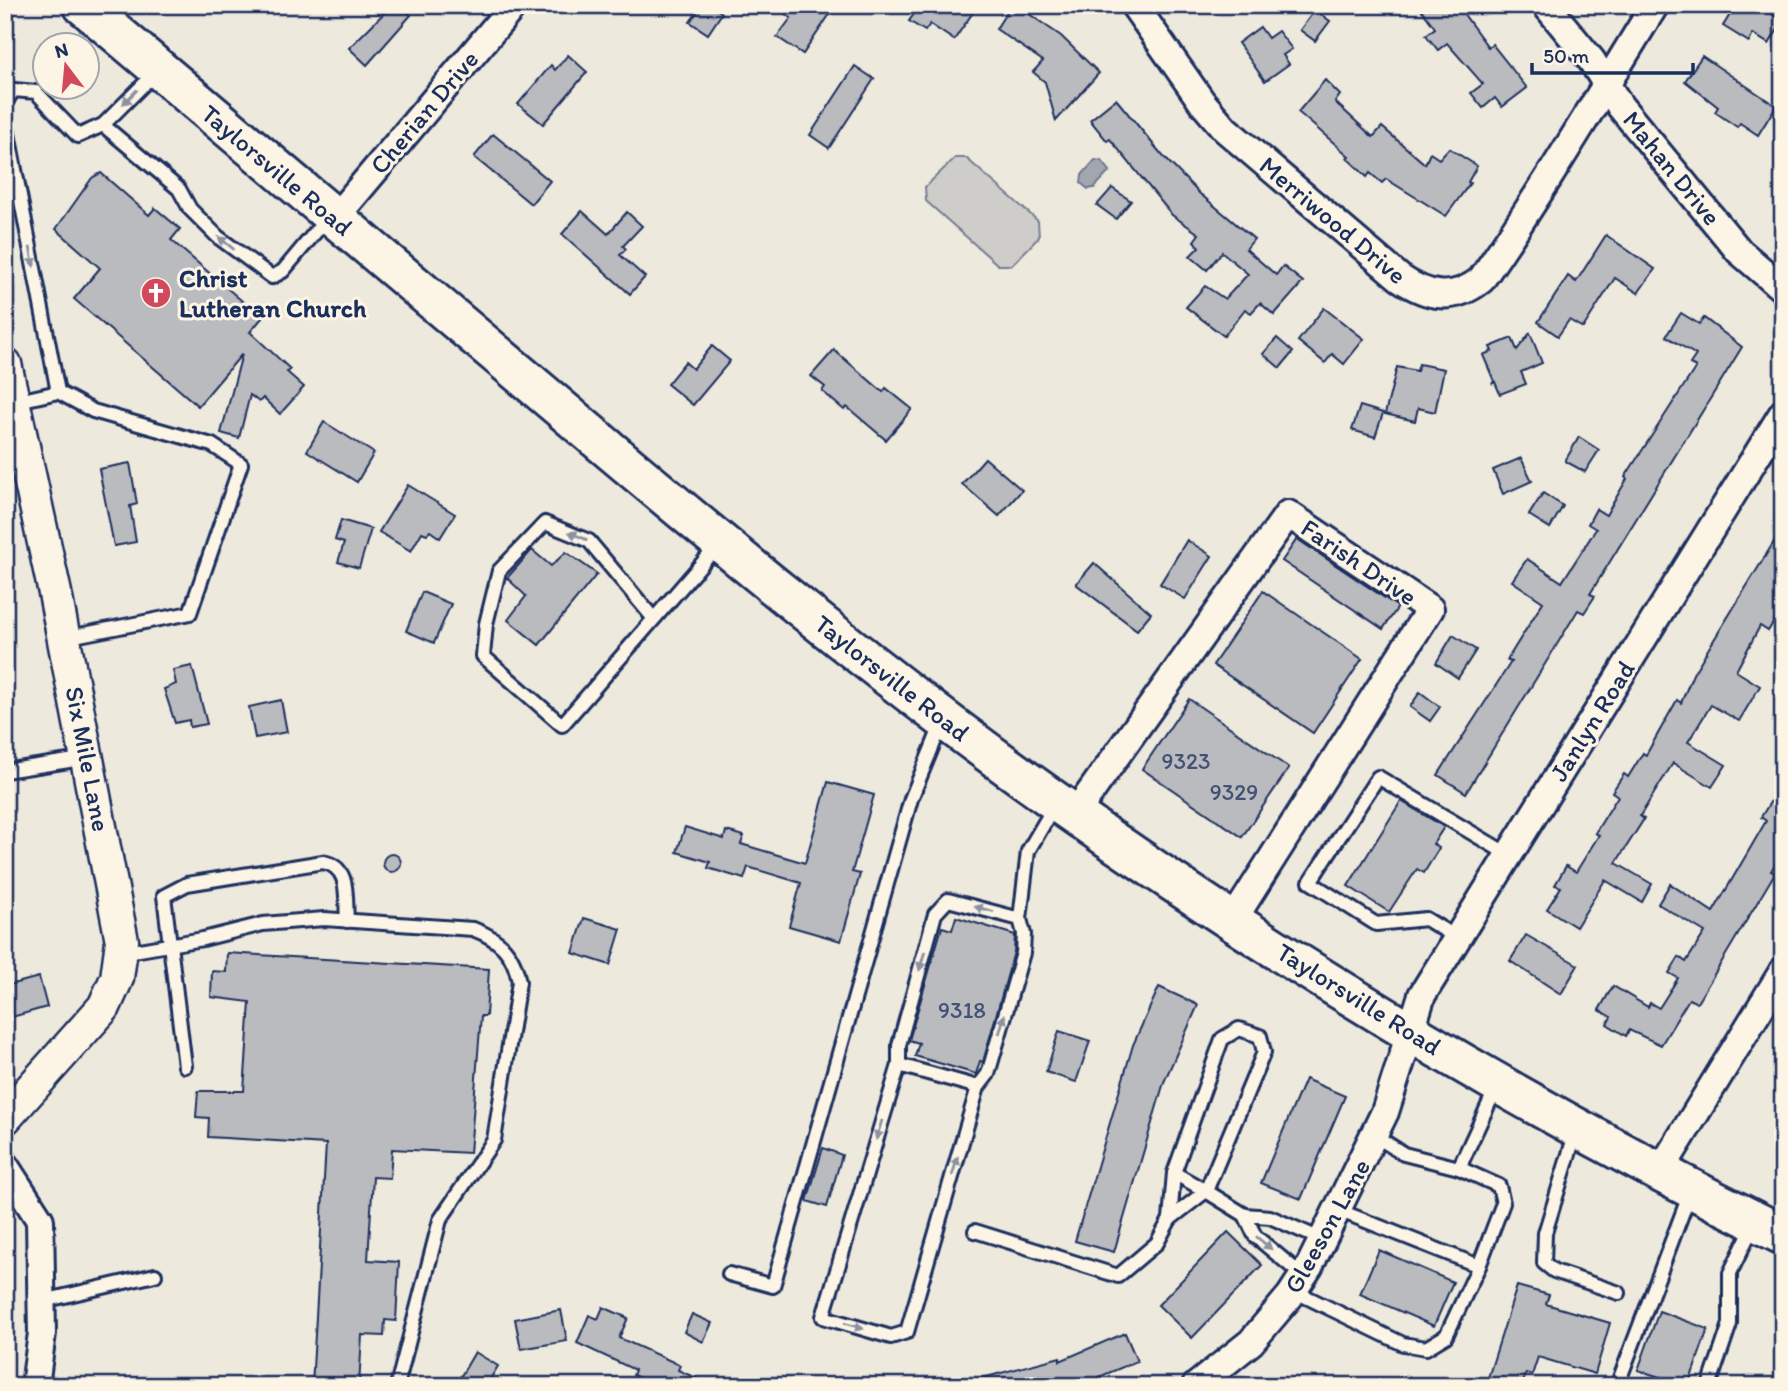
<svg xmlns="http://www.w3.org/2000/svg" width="1788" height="1391" font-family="Itim,sans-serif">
  <rect width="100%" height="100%" fill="#eee9dd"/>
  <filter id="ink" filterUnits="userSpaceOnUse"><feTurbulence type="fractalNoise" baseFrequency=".0143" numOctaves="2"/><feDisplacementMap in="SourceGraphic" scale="14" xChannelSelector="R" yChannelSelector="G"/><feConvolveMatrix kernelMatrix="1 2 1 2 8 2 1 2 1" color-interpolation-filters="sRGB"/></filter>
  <g filter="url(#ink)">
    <polygon fill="#cfcdca" stroke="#757e94" stroke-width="2" points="955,158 966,158 1038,221 1039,237 1012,265 998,265 926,201 925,187"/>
    <polygon fill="#a2a7af" stroke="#6c778f" stroke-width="2" points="1095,160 1102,161 1110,171 1094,188 1088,189 1081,183 1082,175"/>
    <g fill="#babbbe" stroke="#1b2f5e" stroke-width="2">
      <polygon points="392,5 400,5 411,15 367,65 349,48"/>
      <polygon points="702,5 711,5 722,13 708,34 690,22"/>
      <polygon points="773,5 836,5 803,54 777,37 791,18"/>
      <polygon points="902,5 978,5 954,40 930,24 925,31 909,21 914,14"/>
      <polygon points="1011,5 1016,5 1061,36 1099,73 1056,121 1045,82 1033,72 1043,61 996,29"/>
      <polygon points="1418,5 1457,5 1488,47 1492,44 1527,88 1502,107 1495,98 1483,108 1471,93 1483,84 1447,43 1438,50 1426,35 1435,28"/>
      <polygon points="1736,5 1770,5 1767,11 1783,21 1769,44 1753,34 1749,42 1723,26"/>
      <polygon points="1315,10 1330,21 1315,41 1300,30"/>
      <polygon points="1260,27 1268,38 1278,31 1292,49 1283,55 1289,64 1265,81 1238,43"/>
      <polygon points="568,55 587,72 543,124 518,104 551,65 555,70"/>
      <polygon points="1702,56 1776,106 1758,135 1740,123 1737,127 1715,112 1718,107 1685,81"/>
      <polygon points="855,66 874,79 829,148 810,135"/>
      <polygon points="1325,80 1340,95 1335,102 1373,137 1382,127 1425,164 1430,153 1439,159 1449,148 1477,166 1468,182 1470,183 1446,216 1386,179 1382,183 1370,173 1367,177 1347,158 1349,156 1298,112"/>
      <polygon points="1116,99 1162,155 1199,193 1254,239 1246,249 1276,275 1283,266 1303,282 1274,315 1260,303 1251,313 1245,309 1224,336 1186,307 1205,286 1225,299 1248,274 1222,252 1207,270 1190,256 1199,247 1194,241 1199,234 1172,215 1110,139 1107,141 1090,120"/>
      <polygon points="493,134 550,181 531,204 474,157"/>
      <polygon points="101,173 149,215 155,208 180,229 171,240 262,318 250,332 290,369 287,372 304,387 280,414 263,398 259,402 250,395 239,438 221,433 242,354 198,406 74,299 100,268 56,229 92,178"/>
      <polygon points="1112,188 1131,201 1116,219 1097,205"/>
      <polygon points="582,211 608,234 627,212 642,226 623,246 626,249 620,255 645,277 630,294 562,234"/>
      <polygon points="1606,235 1655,269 1638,293 1615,278 1583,328 1569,320 1558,336 1538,322 1568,276 1576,282"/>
      <polygon points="1324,308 1364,339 1344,364 1332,354 1325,363 1298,341"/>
      <polygon points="1681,313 1699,324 1704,318 1742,347 1590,594 1595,596 1584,613 1578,610 1466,793 1438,775 1511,662 1507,660 1543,602 1512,581 1527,559 1562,582 1596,529 1588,524 1596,509 1606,515 1627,479 1625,477 1696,367 1690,364 1696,355 1666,336"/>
      <polygon points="1530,333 1542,363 1521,372 1526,384 1500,394 1495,382 1492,384 1494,381 1483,355 1492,351 1490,347 1512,338 1517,350"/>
      <polygon points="1277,338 1293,352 1280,368 1263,354"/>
      <polygon points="712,346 730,361 693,405 667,384 685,362 693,369"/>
      <polygon points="834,350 883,392 886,388 912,409 886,440 847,407 844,410 822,391 825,387 811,376"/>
      <polygon points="1419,364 1444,369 1435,412 1418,408 1415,421 1385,414 1397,367 1417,371"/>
      <polygon points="1360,406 1383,413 1375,437 1352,430"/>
      <polygon points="324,422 374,453 357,482 307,451"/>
      <polygon points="1579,437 1599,450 1585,472 1565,461"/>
      <polygon points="985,458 1022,490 999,516 962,484"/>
      <polygon points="1521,458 1532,481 1503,494 1493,470"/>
      <polygon points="130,463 137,504 130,506 136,542 114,546 99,469"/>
      <polygon points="408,485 455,514 440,538 430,531 427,534 422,532 411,551 379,532"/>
      <polygon points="1543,493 1563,506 1550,528 1529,515"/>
      <polygon points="341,520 371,529 359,568 338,562 344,543 335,540"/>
      <polygon points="1783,527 1783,607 1768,631 1760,626 1736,671 1760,686 1739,721 1711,705 1688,742 1726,765 1712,787 1673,763 1640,816 1644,819 1616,863 1652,884 1642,902 1605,880 1576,927 1547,909 1561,887 1555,885 1566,866 1576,872 1599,835 1595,833 1618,796 1612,792 1624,774 1628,777 1643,753 1646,755 1677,700 1681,703 1693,674"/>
      <polygon points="1297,539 1398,607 1383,629 1282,561"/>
      <polygon points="1187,540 1212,556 1185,599 1160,584"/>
      <polygon points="532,550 551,566 566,552 597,574 539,645 508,620 526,596 507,578"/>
      <polygon points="1094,563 1151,613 1137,630 1076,584"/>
      <polygon points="1263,591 1362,659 1313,733 1213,665"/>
      <polygon points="422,592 451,604 434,643 406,631"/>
      <polygon points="1453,635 1476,650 1458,678 1436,663"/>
      <polygon points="192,666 207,724 190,727 189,720 175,723 164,689 176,684 173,670"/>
      <polygon points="1420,692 1440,707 1430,721 1410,707"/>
      <polygon points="1189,699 1289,768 1242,837 1142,769"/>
      <polygon points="281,700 287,732 255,738 249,707"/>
      <polygon points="1783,781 1783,851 1771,871 1775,873 1697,1003 1689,999 1661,1045 1629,1030 1626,1036 1607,1024 1611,1017 1599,1010 1613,986 1648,1007 1650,1003 1659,1008 1678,978 1669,973 1679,957 1686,962 1705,932 1658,904 1670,884 1713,912 1766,821 1761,817"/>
      <polygon points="828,782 874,795 852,872 860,874 841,941 789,926 801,883 748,867 744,879 708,868 710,862 677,852 685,827 724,839 726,831 744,836 741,844 805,863"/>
      <polygon points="1401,801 1444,827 1433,844 1439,848 1424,873 1417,869 1389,912 1348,886"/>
      <circle cx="392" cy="863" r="9"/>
      <polygon points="956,917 1015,935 1014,952 983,1062 980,1061 976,1074 915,1056 919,1043 909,1040 942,927 952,930"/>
      <polygon points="584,918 621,929 610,965 573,953"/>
      <polygon points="1526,935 1578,965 1561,994 1510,961"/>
      <polygon points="227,953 489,969 486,1016 481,1016 470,1153 392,1149 390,1178 373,1177 368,1260 399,1262 396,1321 385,1320 384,1336 362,1335 359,1386 312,1386 326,1144 208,1137 209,1118 196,1117 198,1091 244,1091 250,1002 211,997 212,971 226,972"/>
      <polygon points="39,977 47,1007 5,1019 5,986"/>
      <polygon points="1159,987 1198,1005 1164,1082 1114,1252 1075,1241 1133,1045"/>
      <polygon points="1059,1031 1090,1041 1076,1082 1046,1072"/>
      <polygon points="1305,1079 1345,1096 1301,1199 1261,1183"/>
      <polygon points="823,1148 842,1155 827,1207 807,1201"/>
      <polygon points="1228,1232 1262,1265 1192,1338 1158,1305"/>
      <polygon points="1379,1250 1453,1282 1434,1326 1360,1294"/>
      <polygon points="1517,1286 1549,1295 1546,1304 1610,1323 1595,1374 1538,1357 1532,1375 1526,1373 1522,1386 1503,1386 1487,1381"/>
      <polygon points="603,1307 628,1318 619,1338 680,1365 678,1370 714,1386 657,1386 633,1375 635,1370 577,1343 589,1315 598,1319"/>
      <polygon points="561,1310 567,1341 521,1349 515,1319"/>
      <polygon points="1659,1311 1708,1329 1688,1386 1638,1370"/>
      <polygon points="692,1314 712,1323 703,1342 684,1332"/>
      <polygon points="1125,1333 1137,1361 1078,1386 975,1386 975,1380 1060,1357 1060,1361"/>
      <polygon points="475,1352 498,1366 486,1386 455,1386"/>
    </g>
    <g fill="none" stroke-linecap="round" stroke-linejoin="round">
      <g stroke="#1b2f5e" stroke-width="18">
        <g id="service">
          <polyline points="5,102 14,90 36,92 78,136 103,125 156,72"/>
          <polyline points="5,118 58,392"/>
          <polyline points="103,125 179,189 190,209 218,237 272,277 283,271 328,217"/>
          <polyline points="14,402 58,392 93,411 212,445 241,464 190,613 64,638"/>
          <polyline points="654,619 589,541 545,523 499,571 486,624 483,656 562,725 718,545"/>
          <polyline points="5,771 88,758"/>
          <polyline points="1020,919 948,900 935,914 899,1045 899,1065 823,1317 891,1337 907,1332 978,1087 988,1074 1023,953 1024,934 1020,919 1028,851 1055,805"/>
          <polyline points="1457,938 1426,919 1376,924 1310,882 1378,777 1509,855"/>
          <path d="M122 953 203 939 263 924 324 919 473 929C500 939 514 953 519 982L494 1140 440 1220 397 1386"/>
          <polyline points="899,1065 978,1087"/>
          <path d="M185 1066 164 896 187 884 323 862C351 867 345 897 347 921"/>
          <polyline points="1576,1131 1545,1233 1544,1263 1554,1271 1619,1293"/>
          <polyline points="1375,1136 1404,1154 1459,1168 1497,1086"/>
          <polyline points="1174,1173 1206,1191 1170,1219 1174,1173 1222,1039 1239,1029 1260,1036 1264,1052 1206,1191 1245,1215"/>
          <polyline points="1338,1210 1479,1266 1503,1203 1499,1186 1459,1168"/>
          <polyline points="975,1231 1118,1276 1157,1243 1170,1219"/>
          <polyline points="729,1274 773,1286 911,799 942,723"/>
          <polyline points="1303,1276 1255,1236 1245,1215 1270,1217 1323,1240"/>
          <polyline points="1294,1291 1403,1344 1426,1348 1446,1336 1479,1266"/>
          <polyline points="43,1301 155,1275"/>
          <polyline points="1617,1386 1690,1193"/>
          <polyline points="1709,1386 1730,1324 1730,1273 1754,1224"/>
        </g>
      </g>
      <g stroke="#1b2f5e" stroke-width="32">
        <g id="minor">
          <path d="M1134 5 1202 102 1225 129 1400 278C1428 297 1453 302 1481 280 1543 191 1598 97 1655 5"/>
          <polyline points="1546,5 1592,61 1620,106 1739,251 1783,289"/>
          <polyline points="334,219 514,5"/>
          <polyline points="1075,814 1288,514 1430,609 1233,920"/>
          <polyline points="5,1166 40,1220 42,1333 35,1386"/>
          <polyline points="1659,1173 1783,971"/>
          <polyline points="1196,1386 1251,1342 1290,1296 1309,1267 1385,1112 1422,995 1783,413"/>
        </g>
      </g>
      <g stroke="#1b2f5e" stroke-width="37">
        <polyline id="tertiary" points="5,364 55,593 122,941 117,978 104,1007 5,1118"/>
      </g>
      <g stroke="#1b2f5e" stroke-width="44">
        <path id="primary" d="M83 5C231 131 379 255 527 380 697 524 867 667 1048 796 1281 961 1527 1109 1783 1235"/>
      </g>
      <use href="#service" stroke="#fcf5e5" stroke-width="12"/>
      <use href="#minor" stroke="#fcf5e5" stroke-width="26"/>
      <use href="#tertiary" stroke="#fcf5e5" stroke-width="32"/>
      <use href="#primary" stroke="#fcf5e5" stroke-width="38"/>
    </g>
    <defs><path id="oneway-solid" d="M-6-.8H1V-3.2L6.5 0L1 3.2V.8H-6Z" transform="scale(1.75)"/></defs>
    <g fill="#8c92a2">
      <use href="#oneway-solid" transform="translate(130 97) rotate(135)"/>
      <use href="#oneway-solid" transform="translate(226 243) rotate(-141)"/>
      <use href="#oneway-solid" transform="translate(32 257) rotate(79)"/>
      <use href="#oneway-solid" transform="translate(578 536) rotate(-157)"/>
      <use href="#oneway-solid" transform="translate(984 909) rotate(-165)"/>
      <use href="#oneway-solid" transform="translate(922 961) rotate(106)"/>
      <use href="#oneway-solid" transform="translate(1002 1024) rotate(-74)"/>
      <use href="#oneway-solid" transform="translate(879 1130) rotate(107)"/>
      <use href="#oneway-solid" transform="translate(955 1166) rotate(-74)"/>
      <use href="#oneway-solid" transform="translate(1264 1243) rotate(40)"/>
      <use href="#oneway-solid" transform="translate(854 1326) rotate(16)"/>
    </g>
  </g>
  <defs>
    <g id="church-disc" transform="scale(1.575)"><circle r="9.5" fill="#d1495b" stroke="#fcf5e5"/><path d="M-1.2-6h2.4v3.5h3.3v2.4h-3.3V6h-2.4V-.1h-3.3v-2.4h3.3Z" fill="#fff"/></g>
  </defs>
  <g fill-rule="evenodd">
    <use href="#church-disc" x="156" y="293"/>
  </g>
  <g text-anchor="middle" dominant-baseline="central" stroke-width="6" stroke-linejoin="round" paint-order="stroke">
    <g font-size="23" fill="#435276">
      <text x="1186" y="761">9323</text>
      <text x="1234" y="792">9329</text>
      <text x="962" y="1010">9318</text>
    </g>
    <g font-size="26" fill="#1b2f5e" stroke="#fcf5e5">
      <text transform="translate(424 112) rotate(-50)">Cherian Drive</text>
      <text transform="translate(1672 168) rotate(51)">Mahan Drive</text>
      <text transform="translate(277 170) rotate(40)">Taylorsville Road</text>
      <text transform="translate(1333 220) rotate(40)">Merriwood Drive</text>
      <text transform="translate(1359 562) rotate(34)">Farish Drive</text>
      <text transform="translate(892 678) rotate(38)">Taylorsville Road</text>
      <text transform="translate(1592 721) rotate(-58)">Janlyn Road</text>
      <text transform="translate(88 759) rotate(79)">Six Mile Lane</text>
      <text transform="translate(1359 999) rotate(32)">Taylorsville Road</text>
      <text transform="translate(1327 1226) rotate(-61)">Gleeson Lane</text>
    </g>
    <g font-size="26" font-weight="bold" fill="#1b2f5e" stroke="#fcf5e5" text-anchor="start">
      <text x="179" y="278">Christ<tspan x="179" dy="30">Lutheran Church</tspan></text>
    </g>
  </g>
  <rect width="1788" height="1391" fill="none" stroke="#fcf5e5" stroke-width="28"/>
  <rect x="14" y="14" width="1760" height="1363" fill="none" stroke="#1b2f5e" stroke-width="2.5" filter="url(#ink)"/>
  <g transform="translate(66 66) rotate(344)"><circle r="33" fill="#fcf5e5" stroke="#a2a6af" stroke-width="2"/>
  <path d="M0-5L12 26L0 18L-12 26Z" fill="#d1495b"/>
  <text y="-10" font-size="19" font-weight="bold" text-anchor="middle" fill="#1b2f5e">N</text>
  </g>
  <path d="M1532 63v10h161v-10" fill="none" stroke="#1b2f5e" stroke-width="3.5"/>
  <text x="1543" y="63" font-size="21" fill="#1b2f5e" stroke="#fcf5e5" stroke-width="5" paint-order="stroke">50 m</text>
</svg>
